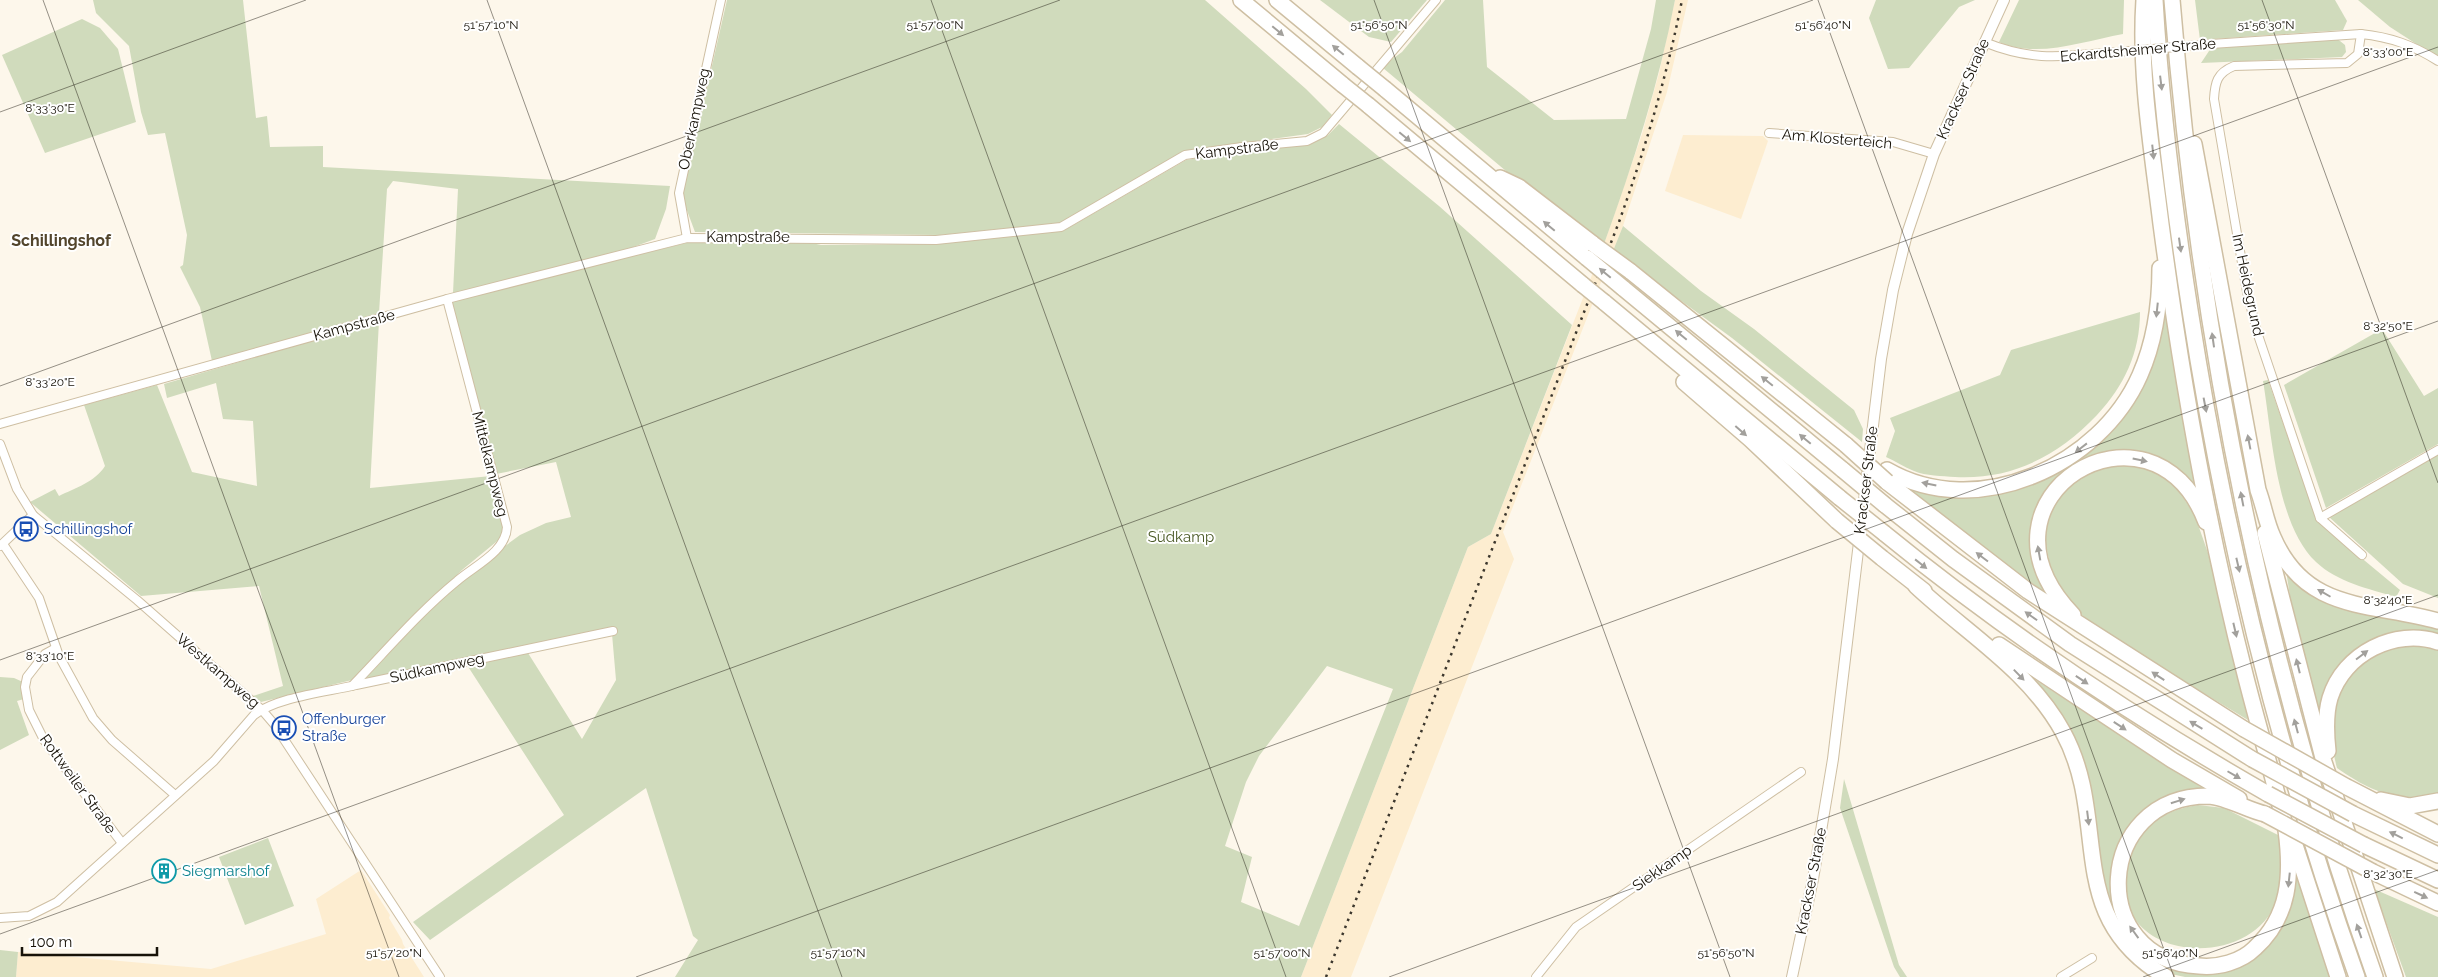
<svg xmlns="http://www.w3.org/2000/svg" width="2438" height="977" font-family="Raleway,sans-serif">
  <rect width="100%" height="100%" fill="#fdf7eb"/>
  <g fill="#fdedd0">
    <polygon points="1675,0 1688,0 1667,92 1623,226 1503,532 1514,559 1351,977 1301,977 1468,547 1491,534 1604,244 1642,134 1659,73"/>
    <polygon points="1683,135 1763,136 1768,141 1741,219 1665,191"/>
    <polygon points="361,870 390,915 389,918 402,940 403,944 424,977 16,977 18,952 211,969 326,934 316,899"/>
  </g>
  <g fill="#d0dbbc" fill-rule="evenodd">
    <polygon points="93,0 243,0 256,118 267,116 270,147 323,146 323,167 670,186 666,209 655,239 628,249 453,293 458,189 393,181 387,189 379,313 212,361 200,307 180,267 183,265 187,235 165,133 148,135 141,112 129,46 96,13"/>
    <polygon points="727,0 1205,0 1306,89 1332,115 1322,127 1308,134 1185,151 1061,223 940,235 695,232 682,197"/>
    <polygon points="1320,0 1427,0 1391,42 1369,37"/>
    <path d="M1445 0H1483L1487 67 1554 120 1626 119 1651 29 1656 0H1675C1659 84 1633 164 1604 244L1549 207 1383 68 1391 60 1402 52Z"/>
    <polygon points="1876,0 1975,0 1959,7 1909,68 1888,69 1869,18"/>
    <path d="M2019 0H2124L2123 34C2084 41 2037 59 1999 42Z"/>
    <polygon points="2195,0 2335,0 2347,21 2343,30 2200,40"/>
    <polygon points="2358,0 2438,0 2438,58 2390,27"/>
    <polygon points="82,19 100,28 118,49 136,122 45,153 2,55"/>
    <polygon points="2335,37 2345,45 2346,52 2342,57 2201,63 2211,48"/>
    <path d="M1339 124 1439 206 1572 325 1491 534 1468 547 1301 977H675L698 940 693 936 646 788 430 940 413 922 564 815 467 665 528 653 582 739 616 680 612 634 369 679 366 678 430 609 478 566 520 535 546 523 571 517 556 462 496 474 448 302 698 240 807 242 821 245 937 244 1063 231 1186 160 1235 152 1309 145 1328 135ZM1327 666 1393 689 1299 926 1241 902 1252 857 1225 846 1246 782 1259 756Z"/>
    <polygon points="1623,226 1701,291 1754,329 1854,410 1863,429 1862,442 1732,338 1613,251"/>
    <path d="M2166 311 2200 495C2182 471 2155 448 2122 450 2073 452 2025 496 2031 547 2033 566 2041 580 2049 596L1898 483 1967 496 2082 455 2160 336Z"/>
    <path d="M2140 312C2140 353 2124 386 2097 415 2058 456 2012 480 1955 477 1942 476 1926 476 1914 471 1904 467 1895 461 1886 457L1895 431 1890 418 2000 375 2011 350Z"/>
    <path d="M379 321 370 488 491 476 507 533 462 570 352 680 261 702 253 696 283 686 259 586 141 596 30 502 55 489 59 496C75 488 95 482 105 466L84 405 157 385 192 472 257 486 253 421 223 419 216 383 167 398 164 384Z"/>
    <polygon points="2382,329 2424,396 2438,388 2438,444 2326,508 2284,385"/>
    <path d="M2268 380 2317 521 2400 590 2396 597C2369 589 2337 582 2316 562 2276 524 2272 434 2263 381Z"/>
    <polygon points="2438,455 2438,598 2403,584 2329,517"/>
    <polygon points="2124,464 2150,469 2174,483 2195,516 2208,553 2248,720 2101,631 2081,614 2063,595 2052,576 2044,534 2057,494 2077,478 2099,467"/>
    <path d="M2286 570 2388 617 2438 628V635C2401 622 2357 638 2338 671 2330 685 2326 700 2318 713L2292 610Z"/>
    <path d="M2417 643 2438 648V793C2398 804 2370 791 2337 768 2325 726 2335 670 2379 651 2390 646 2405 645 2417 643Z"/>
    <polygon points="0,677 14,678 23,682 24,699 17,701 29,735 0,750"/>
    <path d="M2034 679 2207 791C2195 793 2180 793 2169 797 2137 809 2116 840 2113 874 2112 889 2116 906 2117 920L2106 891 2098 851 2094 806 2085 769 2062 717Z"/>
    <polygon points="1844,779 1899,965 1907,977 1900,977 1894,967 1840,808"/>
    <path d="M2198 805 2224 808 2280 836C2282 847 2284 859 2284 870 2284 879 2279 891 2277 900 2249 977 2098 961 2128 858 2130 852 2131 842 2135 837 2138 833 2143 830 2147 827 2165 813 2175 809 2198 805Z"/>
    <polygon points="268,838 294,906 245,925 219,857"/>
    <polygon points="2295,868 2332,977 2185,977 2171,974 2144,951 2163,963 2191,972 2213,971 2283,920 2292,901"/>
    <polygon points="2374,889 2438,917 2438,977 2406,977"/>
    <polygon points="0,950 18,952 16,977 0,977"/>
  </g>
  <g fill="none" stroke-linecap="round" stroke-linejoin="round">
    <g stroke="#cebfa3" stroke-width="10">
      <g id="minor">
        <path d="M2361 34 2358 54 2347 63 2234 66C2217 73 2215 82 2214 99L2247 292 2258 335 2320 518 2362 555"/>
        <path d="M1984 42C2036 63 2065 56 2118 52"/>
        <path d="M2211 44 2361 34C2390 37 2413 45 2438 61"/>
        <polyline points="1769,133 1893,142 1934,154"/>
        <polyline points="687,238 679,193 721,0"/>
        <polyline points="0,424 447,299 687,238 936,240 1061,227 1185,155 1242,147 1307,141 1323,133 1436,0"/>
        <polyline points="0,444 17,489 33,515 137,600 262,710 274,724 440,977"/>
        <polyline points="2320,518 2438,450"/>
        <polyline points="3,544 39,598 59,656 93,718 112,740 175,795"/>
        <polyline points="0,546 33,515"/>
        <polyline points="56,648 45,654 27,677 25,687 29,710 44,740 122,843"/>
        <path d="M352 686C386 651 419 612 457 581 474 566 506 552 507 527L447 299"/>
        <path d="M0 918 29 916 57 902 214 761 254 715C277 697 327 692 356 685 442 667 527 649 613 631"/>
        <polyline points="1536,977 1576,927 1801,772"/>
        <polyline points="2061,977 2092,958"/>
      </g>
    </g>
    <g stroke="#cebfa3" stroke-width="12">
      <polyline id="tertiary" points="1792,977 1813,879 1833,759 1881,359 1893,290 1907,234 1934,154 2004,0"/>
    </g>
    <g stroke="#cebfa3" stroke-width="18">
      <g id="motorway">
        <polyline points="1241,0 1343,85"/>
        <polyline points="1277,0 1358,67"/>
        <path d="M2144 0C2139 74 2152 150 2161 224 2181 376 2208 529 2246 678 2259 729 2274 779 2286 830 2292 875 2290 916 2255 948 2241 962 2218 968 2199 966 2086 960 2094 796 2208 796 2227 797 2247 810 2265 814"/>
        <path d="M2155 0C2161 104 2174 207 2190 310 2225 537 2280 761 2357 977"/>
        <path d="M2172 0C2199 333 2263 662 2375 977"/>
        <polyline points="1385,89 1587,258"/>
        <polyline points="1368,105 1583,285"/>
        <path d="M2194 144 2258 490C2264 506 2266 522 2273 537 2306 614 2372 602 2438 621"/>
        <polyline points="1500,178 1519,187 1593,244"/>
        <polyline points="1630,271 1846,445"/>
        <polyline points="1623,288 1843,470"/>
        <polyline points="1604,302 1840,498"/>
        <polyline points="1684,382 1750,439 1837,521"/>
        <path d="M1887 470C1977 522 2100 466 2140 375 2155 341 2160 305 2160 268"/>
        <polyline points="1887,482 2028,591 2244,729"/>
        <polyline points="1885,505 1953,559 2070,644 2252,759"/>
        <path d="M1884 533C2004 631 2133 717 2268 794"/>
        <polyline points="2265,533 2324,762 2395,977"/>
        <polyline points="1882,558 1924,591"/>
        <path d="M1916 586C1966 633 2029 670 2063 732 2112 822 2061 915 2166 977"/>
        <path d="M2073 615C1959 497 2152 382 2206 522"/>
        <polyline points="1999,645 2172,760 2239,799"/>
        <path d="M2328 751C2326 733 2325 715 2330 698 2344 653 2395 628 2438 642"/>
        <polyline points="2347,787 2438,834"/>
        <polyline points="2381,800 2410,806 2438,801"/>
        <polyline points="2353,814 2438,855"/>
        <polyline points="2294,842 2338,977"/>
        <polyline points="2364,845 2438,880"/>
        <polyline points="2373,872 2438,903"/>
      </g>
    </g>
    <use href="#minor" stroke="#fff" stroke-width="8"/>
    <use href="#tertiary" stroke="#fff" stroke-width="10"/>
    <use href="#motorway" stroke="#fff" stroke-width="15"/>
    <path stroke="#3c372d" stroke-width="2.5" stroke-dasharray="2.5 5" stroke-linecap="butt" d="M1326 977 1619 222C1645 149 1667 76 1682 0"/>
    <g stroke="#cebfa3" stroke-width="10" stroke-linecap="butt">
      <polyline id="minor-bridge" points="2118,52 2211,44"/>
    </g>
    <g stroke="#cebfa3" stroke-width="18" stroke-linecap="butt">
      <g id="motorway-bridge">
        <polyline points="1358,67 1385,89"/>
        <polyline points="1343,85 1368,105"/>
        <polyline points="1593,244 1630,271"/>
        <polyline points="1587,258 1623,288"/>
        <polyline points="1583,285 1604,302"/>
        <polyline points="1846,445 1887,482"/>
        <polyline points="1843,470 1885,505"/>
        <polyline points="1840,498 1884,533"/>
        <polyline points="1837,521 1882,558"/>
        <polyline points="2244,729 2347,787"/>
        <polyline points="2252,759 2353,814"/>
        <polyline points="2268,794 2364,845"/>
        <polyline points="2265,814 2373,872"/>
      </g>
    </g>
    <use href="#minor-bridge" stroke="#fff" stroke-width="8"/>
    <use href="#motorway-bridge" stroke="#fff" stroke-width="15"/>
  </g>
  <defs><path id="oneway-solid" d="M-6-.8H1V-3.2L6.5 0L1 3.2V.8H-6Z" transform="scale(1.25)"/></defs>
  <g fill="#a2a09c">
    <use href="#oneway-solid" transform="translate(1278 31) rotate(40)"/>
    <use href="#oneway-solid" transform="translate(1338 50) rotate(-140)"/>
    <use href="#oneway-solid" transform="translate(2161 83) rotate(83)"/>
    <use href="#oneway-solid" transform="translate(1405 137) rotate(40)"/>
    <use href="#oneway-solid" transform="translate(2153 152) rotate(84)"/>
    <use href="#oneway-solid" transform="translate(1549 226) rotate(-140)"/>
    <use href="#oneway-solid" transform="translate(2180 245) rotate(82)"/>
    <use href="#oneway-solid" transform="translate(1605 273) rotate(-140)"/>
    <use href="#oneway-solid" transform="translate(2157 310) rotate(96)"/>
    <use href="#oneway-solid" transform="translate(1681 335) rotate(-140)"/>
    <use href="#oneway-solid" transform="translate(2213 340) rotate(-98)"/>
    <use href="#oneway-solid" transform="translate(1767 381) rotate(-141)"/>
    <use href="#oneway-solid" transform="translate(2205 405) rotate(79)"/>
    <use href="#oneway-solid" transform="translate(1741 431) rotate(41)"/>
    <use href="#oneway-solid" transform="translate(1805 439) rotate(-140)"/>
    <use href="#oneway-solid" transform="translate(2249 442) rotate(-101)"/>
    <use href="#oneway-solid" transform="translate(2081 448) rotate(142)"/>
    <use href="#oneway-solid" transform="translate(2140 460) rotate(12)"/>
    <use href="#oneway-solid" transform="translate(1929 484) rotate(-168)"/>
    <use href="#oneway-solid" transform="translate(2242 499) rotate(-101)"/>
    <use href="#oneway-solid" transform="translate(2039 553) rotate(-100)"/>
    <use href="#oneway-solid" transform="translate(1982 557) rotate(-143)"/>
    <use href="#oneway-solid" transform="translate(1921 564) rotate(38)"/>
    <use href="#oneway-solid" transform="translate(2238 565) rotate(77)"/>
    <use href="#oneway-solid" transform="translate(2324 593) rotate(-150)"/>
    <use href="#oneway-solid" transform="translate(2031 616) rotate(-145)"/>
    <use href="#oneway-solid" transform="translate(2235 630) rotate(77)"/>
    <use href="#oneway-solid" transform="translate(2362 655) rotate(-37)"/>
    <use href="#oneway-solid" transform="translate(2298 666) rotate(-104)"/>
    <use href="#oneway-solid" transform="translate(2019 675) rotate(46)"/>
    <use href="#oneway-solid" transform="translate(2158 676) rotate(-147)"/>
    <use href="#oneway-solid" transform="translate(2082 680) rotate(34)"/>
    <use href="#oneway-solid" transform="translate(2196 725) rotate(-149)"/>
    <use href="#oneway-solid" transform="translate(2120 726) rotate(33)"/>
    <use href="#oneway-solid" transform="translate(2296 726) rotate(-105)"/>
    <use href="#oneway-solid" transform="translate(2234 775) rotate(30)"/>
    <use href="#oneway-solid" transform="translate(2178 801) rotate(-17)"/>
    <use href="#oneway-solid" transform="translate(2088 818) rotate(83)"/>
    <use href="#oneway-solid" transform="translate(2396 835) rotate(-154)"/>
    <use href="#oneway-solid" transform="translate(2289 880) rotate(96)"/>
    <use href="#oneway-solid" transform="translate(2421 895) rotate(25)"/>
    <use href="#oneway-solid" transform="translate(2359 931) rotate(-109)"/>
    <use href="#oneway-solid" transform="translate(2134 932) rotate(-126)"/>
  </g>
  <path fill="none" stroke="#171208" stroke-width="1" stroke-opacity="0.45" d="M43 0 399 977M487 0 842 977M931 0 1286 977M1374 0 1730 977M1818 0 2174 977M2262 0 2438 483M0 112 306 0M0 386 1060 0M0 660 1813 0M0 934 2438 47M636 977 2438 321M1389 977 2438 595M2143 977 2438 870"/>
  <defs>
    <g id="bus-ring" transform="scale(1.25)"><circle r="9.5" fill="#fff" stroke="#1a4fb4" stroke-width="1.5"/><path d="M-5-6H5V4H4V6H2V4H-2V6H-4V4H-5ZM-3.5-4V0h7V-4ZM-3.5 1.2v1.5H-2V1.2ZM2 1.2v1.5H3.5V1.2Z" fill="#1a4fb4"/></g>
    <g id="building-ring" transform="scale(1.25)"><circle r="9.5" fill="#fff" stroke="#0f9aa8" stroke-width="1.5"/><path d="M-4-6H4V6H1V3H-1V6H-4ZM-2.5-4.3h1.7v1.8h-1.7ZM.8-4.3h1.7v1.8H.8ZM-2.5-1h1.7V.8h-1.7ZM.8-1h1.7V.8H.8Z" fill="#0f9aa8"/></g>
  </defs>
  <g fill-rule="evenodd">
    <use href="#bus-ring" x="26" y="529"/>
    <use href="#bus-ring" x="284" y="728"/>
    <use href="#building-ring" x="164" y="871"/>
  </g>
  <g text-anchor="middle" dominant-baseline="central" stroke-width="4" stroke-linejoin="round" paint-order="stroke">
    <g font-size="15" fill="#171208" stroke="#fff">
      <text transform="translate(2138 50) rotate(-5)">Eckardtsheimer Straße</text>
      <text transform="translate(1963 89) rotate(-66)">Krackser Straße</text>
      <text transform="translate(694 119) rotate(-78)">Oberkampweg</text>
      <text transform="translate(1837 139) rotate(5)">Am Klosterteich</text>
      <text transform="translate(1237 149) rotate(-7)">Kampstraße</text>
      <text x="748" y="237">Kampstraße</text>
      <text transform="translate(2248 285) rotate(78)">Im Heidegrund</text>
      <text transform="translate(354 325) rotate(-15)">Kampstraße</text>
      <text transform="translate(490 464) rotate(76)">Mittelkampweg</text>
      <text transform="translate(1866 480) rotate(-83)">Krackser Straße</text>
      <text transform="translate(437 668) rotate(-12)">Südkampweg</text>
      <text transform="translate(218 671) rotate(41)">Westkampweg</text>
      <text transform="translate(78 784) rotate(54)">Rottweiler Straße</text>
      <text transform="translate(1662 868) rotate(-35)">Siekkamp</text>
      <text transform="translate(1811 881) rotate(-79)">Krackser Straße</text>
    </g>
    <g font-size="15" fill="#164399" stroke="#fff" text-anchor="start">
      <text x="44" y="529">Schillingshof</text>
      <text x="302" y="719">Offenburger<tspan x="302" dy="17">Straße</tspan></text>
    </g>
    <g font-size="15" fill="#4a5925" stroke="#fff">
      <text x="1181" y="537">Südkamp</text>
    </g>
    <g font-size="15" fill="#0d838f" stroke="#fff" text-anchor="start">
      <text x="182" y="871">Siegmarshof</text>
    </g>
    <g font-size="16" font-weight="bold" fill="#52452c" stroke="#fff">
      <text x="61" y="240">Schillingshof</text>
    </g>
  </g>
  <g font-size="12" text-anchor="middle" fill="#171208" stroke="#fff" stroke-width="4" stroke-linejoin="round" paint-order="stroke">
    <text x="491" y="29">51°57'10"N</text>
    <text x="935" y="29">51°57'00"N</text>
    <text x="1379" y="29">51°56'50"N</text>
    <text x="1823" y="29">51°56'40"N</text>
    <text x="2266" y="29">51°56'30"N</text>
    <text x="2388" y="56">8°33'00"E</text>
    <text x="50" y="112">8°33'30"E</text>
    <text x="2388" y="330">8°32'50"E</text>
    <text x="50" y="386">8°33'20"E</text>
    <text x="2388" y="604">8°32'40"E</text>
    <text x="50" y="660">8°33'10"E</text>
    <text x="2388" y="878">8°32'30"E</text>
    <text x="394" y="957">51°57'20"N</text>
    <text x="838" y="957">51°57'10"N</text>
    <text x="1282" y="957">51°57'00"N</text>
    <text x="1726" y="957">51°56'50"N</text>
    <text x="2170" y="957">51°56'40"N</text>
  </g>
  <path d="M22 947v8h135v-8" fill="none" stroke="#171208" stroke-width="2.5"/>
  <text x="30" y="947" font-size="15" fill="#171208" stroke="#ffffff" stroke-width="4" paint-order="stroke">100 m</text>
</svg>
